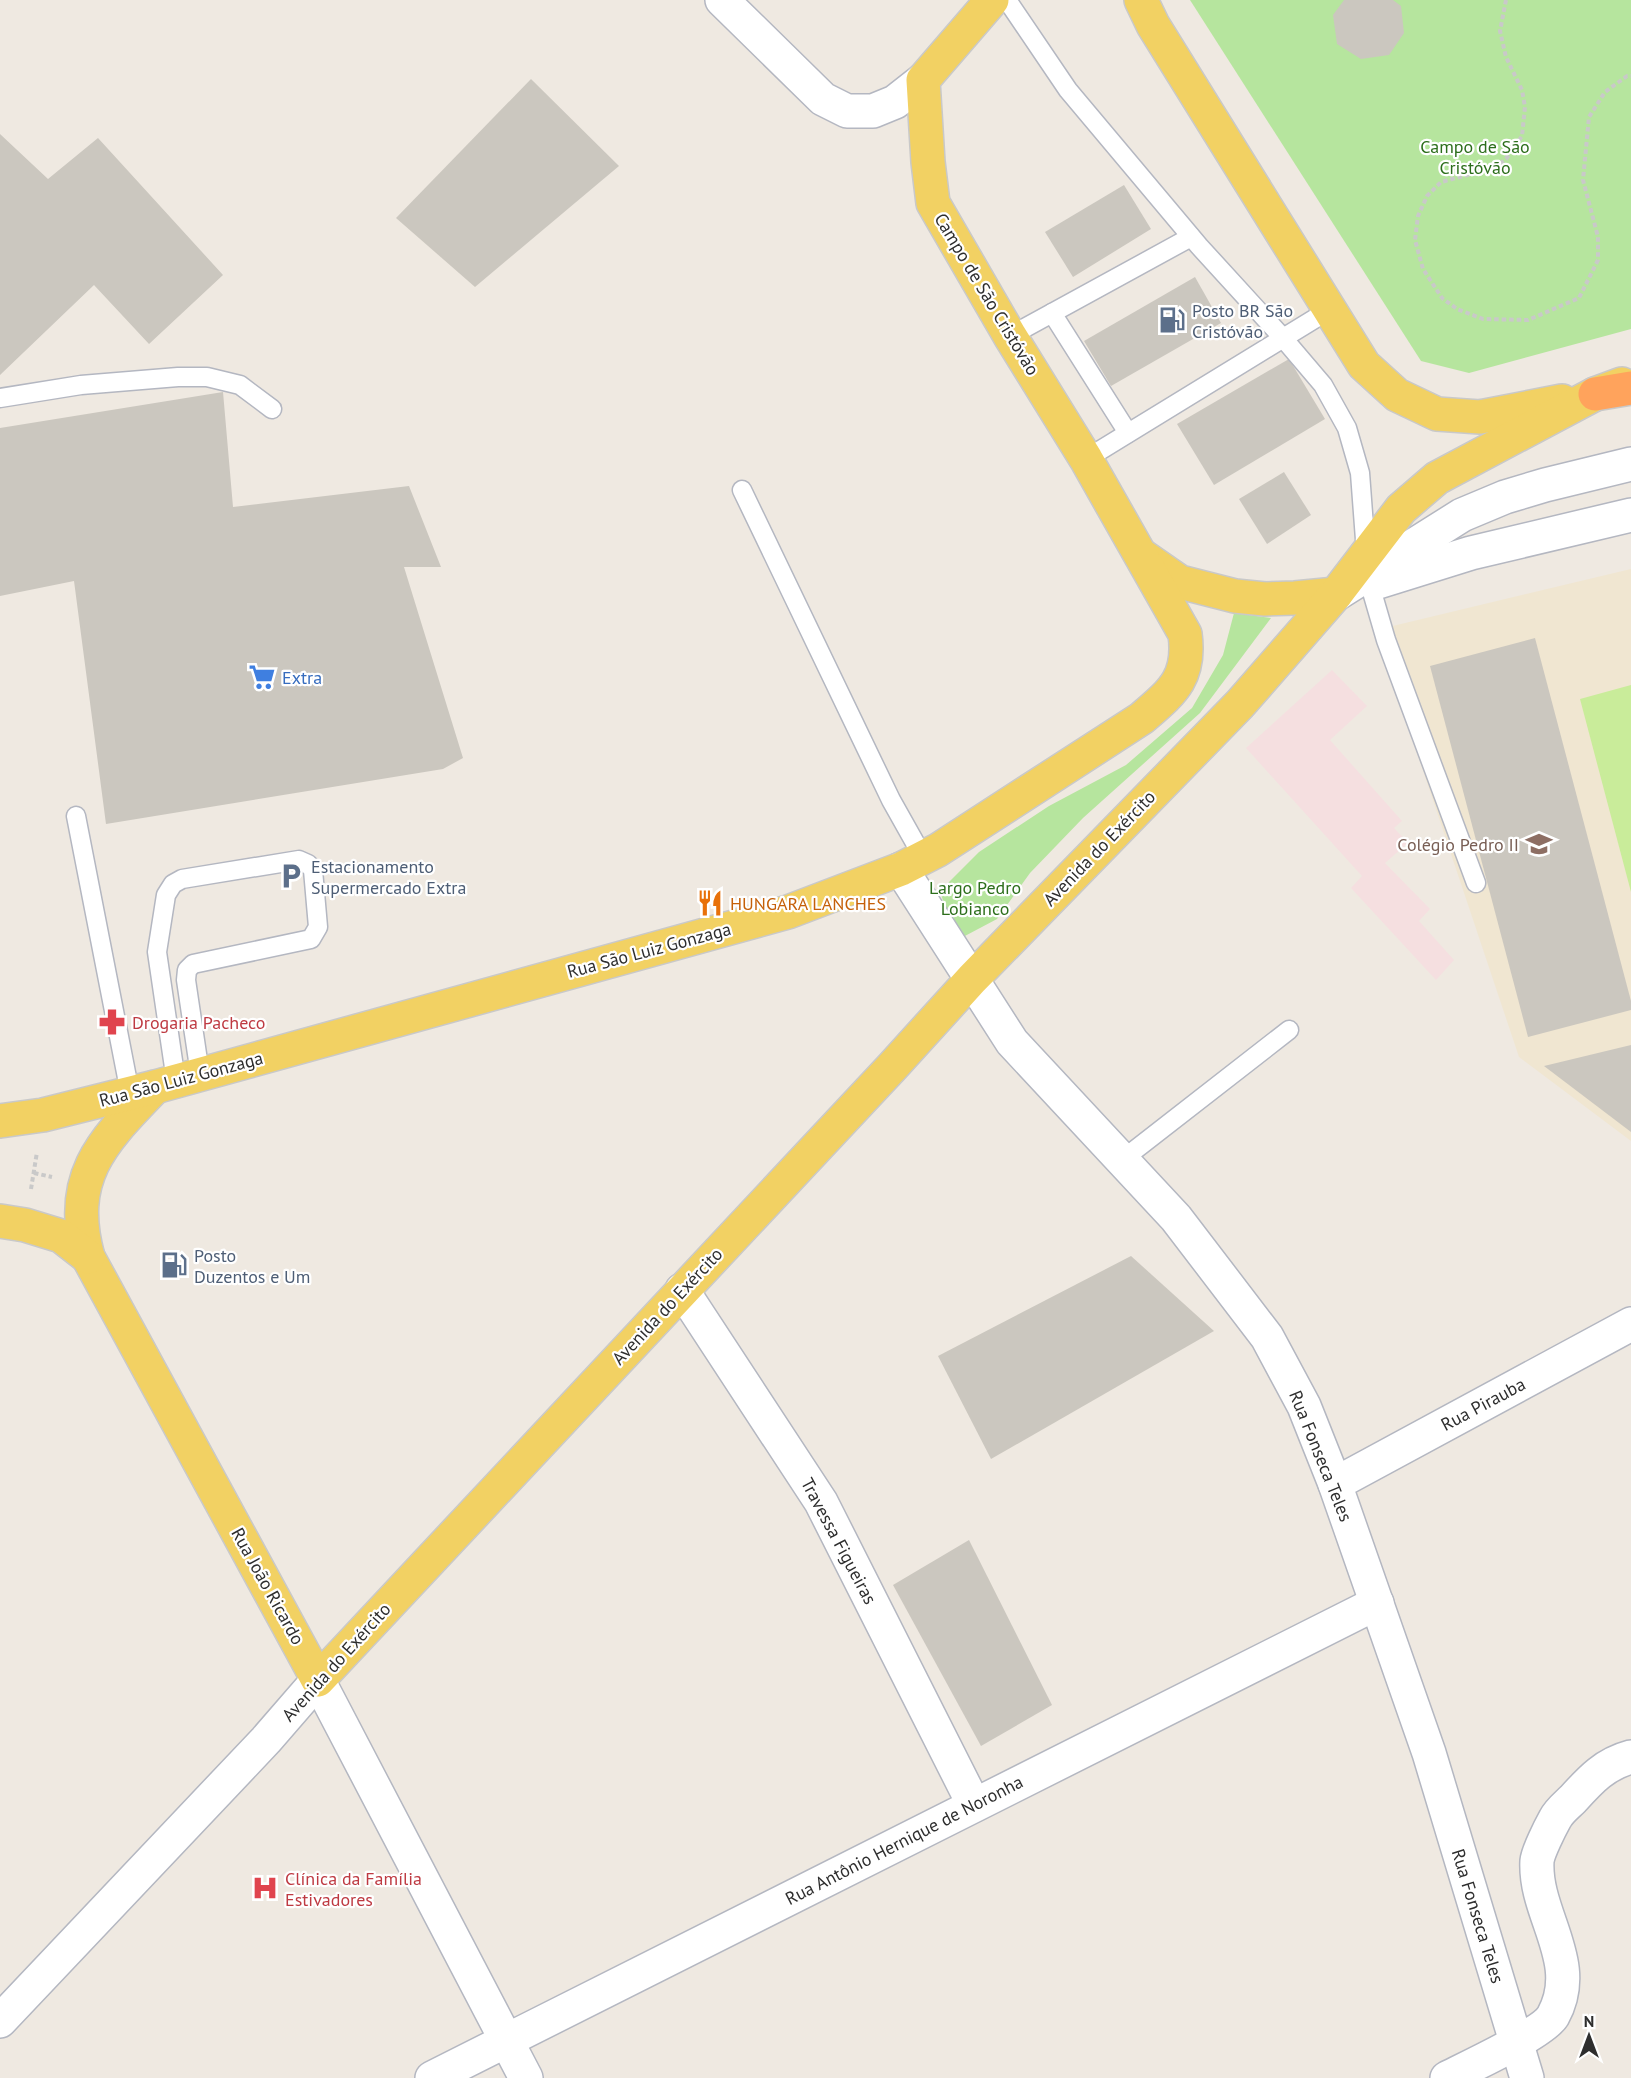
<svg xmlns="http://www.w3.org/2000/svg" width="1631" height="2078" font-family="'PT Sans',sans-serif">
  <rect width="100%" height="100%" fill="#efe9e1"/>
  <polygon fill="#f0e6d1" points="1631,569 1631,1141 1519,1057 1376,630"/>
  <polygon fill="#f5dfe0" points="1332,670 1367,706 1330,740 1402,821 1394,828 1408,843 1385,863 1430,909 1419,921 1454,960 1436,980 1351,888 1362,876 1246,748"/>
  <g fill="#b6e59e">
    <polygon points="1190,0 1631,0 1631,329 1469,373 1421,361"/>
    <polygon points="1234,613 1271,618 1200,713 1083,818 1030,873 997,919 963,937 947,913 940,891 979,852 1049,806 1126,765 1192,708 1223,655"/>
  </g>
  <polygon fill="#c9ec9a" points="1631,685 1631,892 1580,699"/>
  <g fill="#cbc7bf">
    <polygon points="1344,0 1393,0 1401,6 1404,33 1389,55 1361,59 1337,44 1333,15"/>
    <polygon points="531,79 619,166 475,287 396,218"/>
    <polygon points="0,134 48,179 98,138 223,275 149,344 94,285 0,375"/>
    <polygon points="1124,185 1151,229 1073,277 1045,232"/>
    <polygon points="1195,277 1221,323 1111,386 1084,341"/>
    <polygon points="1289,359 1325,419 1214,485 1177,424"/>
    <polygon points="223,392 233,507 409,486 441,567 404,567 463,758 443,769 106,824 74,581 0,596 0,428"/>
    <polygon points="1284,472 1311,515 1267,544 1239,499"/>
    <polygon points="1535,638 1631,1001 1631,1010 1528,1037 1430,666"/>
    <polygon points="1631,1045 1631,1132 1544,1066"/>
    <polygon points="1131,1256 1214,1331 991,1459 938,1356"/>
    <polygon points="969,1540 1052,1705 981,1746 893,1585"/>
  </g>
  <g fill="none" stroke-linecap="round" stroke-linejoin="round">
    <g stroke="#b4b7c1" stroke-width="21">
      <g id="lane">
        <polyline points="1007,0 1068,90 1199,246 1283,338 1323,385 1347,428 1360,473 1366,553"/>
        <polyline points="1052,313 1128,433"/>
        <polyline points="1010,336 1191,237"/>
        <polyline points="0,398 81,385 178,377 207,377 240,385 272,409"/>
        <polyline points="1086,459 1329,310"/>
        <polyline points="742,490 891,800 923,857"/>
        <polyline points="1370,585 1386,640 1476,883"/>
        <polyline points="76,816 130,1093"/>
        <polyline points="176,1081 157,952 166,895 173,884 182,879 299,860 308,864 313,870 318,927 311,939 193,964 187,970 186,980 200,1074"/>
        <polyline points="1122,1160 1289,1030"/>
      </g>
    </g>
    <g stroke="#b4b7c1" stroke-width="36">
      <g id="street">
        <polyline points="722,0 823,99 847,111 873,111 895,102 923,80"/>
        <polyline points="901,869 1012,1042 1176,1218 1267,1337 1304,1406 1335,1484 1429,1753 1527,2078"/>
        <polyline points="682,1290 821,1502 974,1805"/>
        <polyline points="1335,1484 1631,1324"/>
        <polyline points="318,1680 526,2078"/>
        <polyline points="432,2078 1377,1603"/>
        <path d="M1447 2078C1467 2068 1544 2032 1553 2016 1583 1962 1534 1915 1537 1861 1538 1852 1550 1828 1555 1819 1559 1811 1567 1805 1573 1799 1591 1779 1605 1764 1631 1757"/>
      </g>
    </g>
    <g stroke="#b4b7c1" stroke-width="36">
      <g id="secondary">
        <polyline points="1378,582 1471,553 1631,515"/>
        <polyline points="1338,593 1462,515 1505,497 1545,485 1631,464"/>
        <polyline points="0,2021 266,1740 318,1680"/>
      </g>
    </g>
    <g stroke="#c9c9c9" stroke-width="36">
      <g id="primary">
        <polyline points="1141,0 1153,25 1364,365 1397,395 1437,414 1480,417 1562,401"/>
        <polyline points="1144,557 1180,582 1235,596 1265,599 1295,598 1336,594"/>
        <path d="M155 1087C103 1141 66 1176 88 1257L318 1680 893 1066 972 979 1240 704 1336 594 1401 509 1437 478 1595 394 1622 384"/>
        <path d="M0 1121 43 1115 155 1087 788 912 901 869 938 850 1142 718C1172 692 1191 678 1185 634L1086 459 1010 336 933 203 928 162 923 80 992 0"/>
        <polyline points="0,1221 25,1225 61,1236 88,1257"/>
      </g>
    </g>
    <g stroke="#c9c9c9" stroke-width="36">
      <polyline id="highway" points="1595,394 1631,388"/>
    </g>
    <g stroke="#c9c9c9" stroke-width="4" stroke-dasharray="4.5 3" stroke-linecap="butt">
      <polyline points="1506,0 1500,31 1506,57 1522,90 1525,107 1522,136 1506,159 1494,168 1441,182 1427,196 1418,216 1415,240 1423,269 1442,298 1457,309 1483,319 1528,320 1579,298 1598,260 1598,237 1583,180 1589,117 1605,92 1627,76 1631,76"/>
      <polyline points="34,1173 52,1177"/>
      <polyline points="31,1189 37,1152"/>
    </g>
    <use href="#lane" stroke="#fff" stroke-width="18"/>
    <use href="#street" stroke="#fff" stroke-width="33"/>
    <use href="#secondary" stroke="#fff" stroke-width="33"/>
    <use href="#primary" stroke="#f2d163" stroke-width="33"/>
    <use href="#highway" stroke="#ffa35c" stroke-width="33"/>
  </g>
  <defs>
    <g id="fuel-bare" transform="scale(2.07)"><path d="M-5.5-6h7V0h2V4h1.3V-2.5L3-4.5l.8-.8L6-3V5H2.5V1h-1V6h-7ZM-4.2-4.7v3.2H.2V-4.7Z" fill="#5c6f8a" stroke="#fff" stroke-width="2.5" paint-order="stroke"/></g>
    <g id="supermarket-bare" transform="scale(2.07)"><path d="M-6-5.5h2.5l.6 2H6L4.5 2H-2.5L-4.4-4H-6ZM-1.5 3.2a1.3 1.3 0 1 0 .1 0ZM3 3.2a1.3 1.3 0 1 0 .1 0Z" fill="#3f7fe0" stroke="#fff" stroke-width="2.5" paint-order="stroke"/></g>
    <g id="school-bare" transform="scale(2.07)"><path d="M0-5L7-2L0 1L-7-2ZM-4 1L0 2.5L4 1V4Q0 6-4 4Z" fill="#8d6e63" stroke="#fff" stroke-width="2.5" paint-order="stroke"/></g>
    <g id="parking-bare" transform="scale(2.07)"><path d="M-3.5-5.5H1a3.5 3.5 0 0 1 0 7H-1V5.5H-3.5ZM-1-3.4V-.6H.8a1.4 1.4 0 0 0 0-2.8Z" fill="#5c6f8a" stroke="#fff" stroke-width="2.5" paint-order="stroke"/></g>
    <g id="restaurant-bare" transform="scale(2.07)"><path d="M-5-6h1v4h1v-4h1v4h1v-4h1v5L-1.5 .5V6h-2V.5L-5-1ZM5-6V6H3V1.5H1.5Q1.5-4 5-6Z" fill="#e8710a" stroke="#fff" stroke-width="2.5" paint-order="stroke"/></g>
    <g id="pharmacy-bare" transform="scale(2.07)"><path d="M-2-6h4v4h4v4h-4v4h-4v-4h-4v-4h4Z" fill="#e0444e" stroke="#fff" stroke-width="2.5" paint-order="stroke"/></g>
    <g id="hospital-bare" transform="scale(2.07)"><path d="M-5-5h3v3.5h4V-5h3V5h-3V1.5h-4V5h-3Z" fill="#e0444e" stroke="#fff" stroke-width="2.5" paint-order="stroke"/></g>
  </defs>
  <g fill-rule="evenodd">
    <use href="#fuel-bare" x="1172" y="320"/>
    <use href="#supermarket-bare" x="262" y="677"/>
    <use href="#school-bare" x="1539" y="844"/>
    <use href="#parking-bare" x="291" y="876"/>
    <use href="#restaurant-bare" x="710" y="903"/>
    <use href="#pharmacy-bare" x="112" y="1022"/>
    <use href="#fuel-bare" x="174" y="1265"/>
    <use href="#hospital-bare" x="265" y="1888"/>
  </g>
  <g text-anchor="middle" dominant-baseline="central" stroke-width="4.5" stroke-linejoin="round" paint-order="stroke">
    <g font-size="18" fill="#2c6e1b" stroke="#fff">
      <text x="1475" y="146">Campo de São<tspan x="1475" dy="21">Cristóvão</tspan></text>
      <text x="975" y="887">Largo Pedro<tspan x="975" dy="21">Lobianco</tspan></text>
    </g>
    <g font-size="18" fill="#2e2e2e" stroke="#fff">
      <text transform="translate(987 294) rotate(59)">Campo de São Cristóvão</text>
      <text transform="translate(1099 848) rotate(-46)">Avenida do Exército</text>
      <text transform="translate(649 950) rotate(-15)">Rua São Luiz Gonzaga</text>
      <text transform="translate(181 1079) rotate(-15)">Rua São Luiz Gonzaga</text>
      <text transform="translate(667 1306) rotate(-47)">Avenida do Exército</text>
      <text transform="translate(1483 1404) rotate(-28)">Rua Pirauba</text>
      <text transform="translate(1321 1456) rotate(68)">Rua Fonseca Teles</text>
      <text transform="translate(839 1541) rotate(62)">Travessa Figueiras</text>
      <text transform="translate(268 1586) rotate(61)">Rua João Ricardo</text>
      <text transform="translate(336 1662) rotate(-48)">Avenida do Exército</text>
      <text transform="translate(904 1840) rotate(-27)">Rua Antônio Hernique de Noronha</text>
      <text transform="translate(1478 1916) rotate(73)">Rua Fonseca Teles</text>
    </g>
    <g font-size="18" fill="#4e5e75" stroke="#fff" text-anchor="start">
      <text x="1192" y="310">Posto BR São<tspan x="1192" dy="21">Cristóvão</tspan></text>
      <text x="311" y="866">Estacionamento<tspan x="311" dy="21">Supermercado Extra</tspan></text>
      <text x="194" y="1255">Posto<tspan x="194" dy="21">Duzentos e Um</tspan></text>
    </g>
    <g font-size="18" fill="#366cbe" stroke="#fff" text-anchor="start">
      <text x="282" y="677">Extra</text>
    </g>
    <g font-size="18" fill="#785e54" stroke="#fff" text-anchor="end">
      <text x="1519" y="844">Colégio Pedro II</text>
    </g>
    <g font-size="18" fill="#c56008" stroke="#fff" text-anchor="start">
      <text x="730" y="903">HUNGARA LANCHES</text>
    </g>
    <g font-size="18" fill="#be3a42" stroke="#fff" text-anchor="start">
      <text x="132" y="1022">Drogaria Pacheco</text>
      <text x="285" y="1878">Clínica da Família<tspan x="285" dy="21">Estivadores</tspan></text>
    </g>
  </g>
  <g transform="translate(1589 2036)" stroke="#ffffff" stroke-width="4.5" paint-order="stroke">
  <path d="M0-4.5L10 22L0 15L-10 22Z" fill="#2e2e2e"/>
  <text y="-9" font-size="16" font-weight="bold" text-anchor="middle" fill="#2e2e2e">N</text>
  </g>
</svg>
